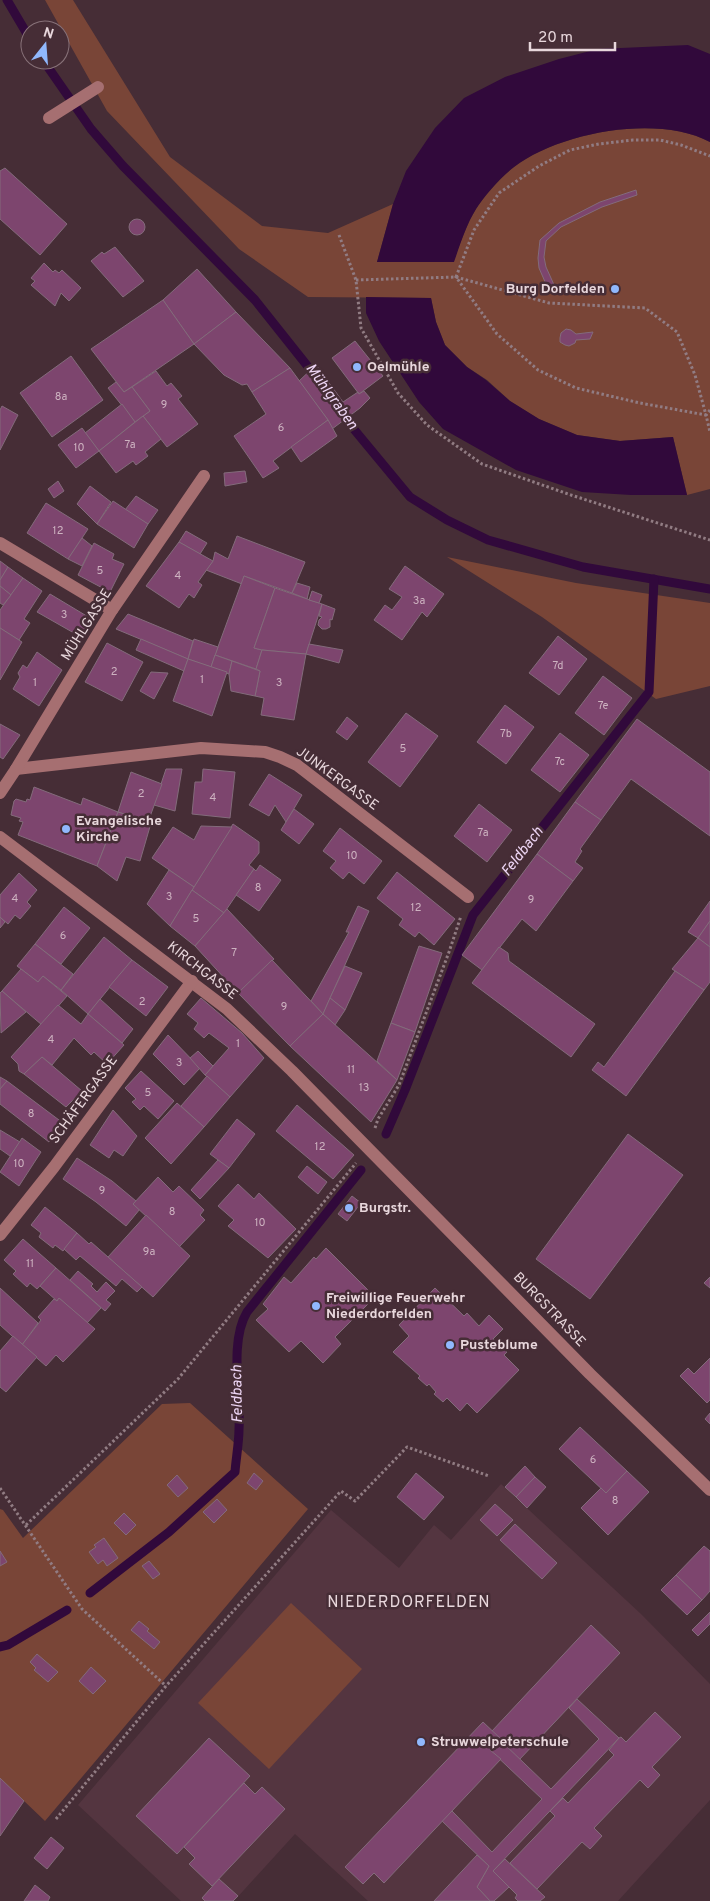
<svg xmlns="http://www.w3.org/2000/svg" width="710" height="1901" font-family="Overpass,sans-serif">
  <rect width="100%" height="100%" fill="#462d36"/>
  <polygon fill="#543540" points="501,1484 641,1614 710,1684 710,1800 618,1901 368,1901 295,1834 234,1901 181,1901 78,1805 331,1510 399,1568 434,1525 451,1540"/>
  <g fill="#794537">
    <path d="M45 0H73L170 157 262 226 328 233 393 204 377 262H453C460 245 466 225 476 209 484 196 502 176 514 167 560 132 658 114 710 142V489L687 495 673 437 620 441 577 435 539 419 510 401 487 380 467 367 445 345 436 322 431 298 308 297 239 249 107 111Z"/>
    <polygon points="447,557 576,583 710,603 710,686 656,699 542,617"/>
    <polygon points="190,1403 308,1509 45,1821 0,1778 0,1509 3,1510 23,1538 162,1404"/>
    <polygon points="291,1603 362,1669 269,1769 198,1703"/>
  </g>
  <g fill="#31093b">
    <path d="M688 45 710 54V142C658 114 560 132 514 167 502 176 484 196 476 209 466 225 460 245 454 262H377L393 204 406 171 435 128 464 98 505 77 559 59 598 49Z"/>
    <polygon points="366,297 431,298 436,322 445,345 467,367 486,380 510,401 539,419 577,435 620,441 673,437 687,495 631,495 582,492 516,470 443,429 419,402 379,341 366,313"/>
  </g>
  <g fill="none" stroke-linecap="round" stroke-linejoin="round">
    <g stroke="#31093b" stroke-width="9">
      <polyline points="7,0 30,39"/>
      <polyline points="43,60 91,129 123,166 255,300 317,378"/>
      <polyline points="338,410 410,497 447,520 488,540 583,567 710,589"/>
      <polyline points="386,1134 405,1090 473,915 649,692 654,579"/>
      <path d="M90 1593 169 1532 235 1472C236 1458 239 1443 239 1429 241 1395 229 1342 247 1312L361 1170"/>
      <polyline points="0,1647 8,1645 67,1610"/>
    </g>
  </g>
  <g fill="#7d456e" stroke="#836b7b">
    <polygon points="5,168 67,224 40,255 0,219 0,171"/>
    <polygon points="636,190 637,195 602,207 561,227 546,241 544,257 546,267 555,287 549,291 539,268 538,258 540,240 559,223 600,202"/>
    <circle cx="137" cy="227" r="8"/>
    <polygon points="115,247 144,281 123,297 91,261 102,252 104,254"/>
    <polygon points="44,263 53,272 55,270 59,273 62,270 81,288 69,301 61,293 55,306 31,285 35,281 31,278"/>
    <polygon points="197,269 236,312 194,344 163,300"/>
    <polygon points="163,300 194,344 124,392 91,349"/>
    <polygon points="236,312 290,368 252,392 247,384 242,385 224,375 194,344"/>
    <polygon points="566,329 571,330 576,334 593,332 590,339 576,340 575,343 569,346 565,345 560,342 560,338 561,333"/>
    <polygon points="355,341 383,376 359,394 332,358"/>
    <polygon points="71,356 103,400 52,437 20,393"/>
    <polygon points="316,365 343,402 358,392 359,394 364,391 370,398 360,408 332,429 328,420 299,381"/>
    <polygon points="290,368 328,420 273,461 279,468 263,478 234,436 266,414 252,392"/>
    <polygon points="156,371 167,386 171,383 182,396 178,399 198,424 167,447 143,416 150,411 132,387"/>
    <polygon points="116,382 124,392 132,387 150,411 135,422 108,388"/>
    <polygon points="122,404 135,422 99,451 85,433"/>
    <polygon points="2,406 18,415 0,450 0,410"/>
    <polygon points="143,416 161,439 145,452 148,456 136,465 133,461 116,473 99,451"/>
    <polygon points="328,420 337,436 301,462 291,447"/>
    <polygon points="82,428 99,451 76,468 58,445"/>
    <polygon points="245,471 247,482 225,486 224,473"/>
    <polygon points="58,481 64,491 54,498 48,489"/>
    <polygon points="90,486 111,502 97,524 77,504"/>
    <polygon points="136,496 158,510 148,524 125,510"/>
    <polygon points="113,501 148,524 134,548 97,524"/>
    <polygon points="46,503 88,529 68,559 27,533"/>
    <polygon points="186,531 207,543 200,554 179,542"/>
    <polygon points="237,536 305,562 292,593 244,576 242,584 206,570 213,561 215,552 228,559"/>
    <polygon points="82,538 92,546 82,566 68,559"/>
    <polygon points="179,542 213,561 198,582 202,585 194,598 189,594 179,608 146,586"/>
    <polygon points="94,543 114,554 112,559 124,564 110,592 78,575"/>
    <polygon points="0,561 8,567 0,580"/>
    <polygon points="405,566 444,594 427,617 422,612 402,640 374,620 385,605 392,610 402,597 389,589"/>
    <polygon points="8,567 23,578 11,595 0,586 0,580"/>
    <polygon points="244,576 275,588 254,648 262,650 256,669 215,655"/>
    <polygon points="23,578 42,591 24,619 30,623 19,640 0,628 0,610"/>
    <polygon points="297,583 310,587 307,599 292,593"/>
    <polygon points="0,586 11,595 3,605 0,603"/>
    <polygon points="275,588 322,604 306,654 262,650 254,648"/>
    <polygon points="312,591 322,595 319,603 309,600"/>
    <polygon points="50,594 90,618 81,637 37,612"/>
    <polygon points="322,604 335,609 332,620 330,619 330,627 326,629 322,629 318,625 319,620 322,617 319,616"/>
    <polygon points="128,614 193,641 188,659 116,629"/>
    <polygon points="0,628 22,642 0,680"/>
    <polygon points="558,636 587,659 559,695 529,673"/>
    <polygon points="141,639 188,659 184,671 136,650"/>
    <polygon points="194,639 218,647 211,667 188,659"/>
    <polygon points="107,643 143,662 122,701 85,682"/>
    <polygon points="309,644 343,650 339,663 306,654"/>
    <polygon points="262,650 306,654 294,720 261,715 264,698 255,696 260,671 256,669"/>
    <polygon points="37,652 62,670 39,706 13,689 20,677 18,673 23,665 27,668"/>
    <polygon points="215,655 232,661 229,674 211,667"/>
    <polygon points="188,659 227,672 212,716 173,701"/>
    <polygon points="232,661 260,671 255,696 231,691 229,674"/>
    <polygon points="151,672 168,673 154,699 140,691"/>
    <polygon points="603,676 632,698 604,735 575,713"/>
    <polygon points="505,705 534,727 506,764 477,742"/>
    <polygon points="406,713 438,736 400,787 368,762"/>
    <polygon points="347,717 358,726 347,740 336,732"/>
    <polygon points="637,719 710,772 710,836 631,779 601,820 575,802"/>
    <polygon points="0,724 20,735 3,759 0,757"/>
    <polygon points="560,733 589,755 560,792 531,770"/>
    <polygon points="166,769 182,769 175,811 154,805"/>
    <polygon points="203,769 235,772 230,818 192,814 195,782 202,782"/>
    <polygon points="131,772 162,784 148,822 118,812"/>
    <polygon points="269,774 302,795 286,822 275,805 269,816 249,805"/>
    <polygon points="34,787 81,805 83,798 118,812 97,866 18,835 23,822 19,821 21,818 11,815 14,801 16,799 26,802 27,799 30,800"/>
    <polygon points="575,802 601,820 580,849 582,851 575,862 583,868 573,881 537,854"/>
    <polygon points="479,804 512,830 487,862 454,836"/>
    <polygon points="294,809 314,824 299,844 281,830"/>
    <polygon points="118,812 151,823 140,861 126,857 117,881 97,866"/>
    <polygon points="233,824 259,842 259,853 249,865 254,869 224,913 192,890"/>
    <polygon points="201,826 232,827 194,887 152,858 173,827 194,840"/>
    <polygon points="340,828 382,861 364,884 349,872 343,879 330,868 336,861 323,851"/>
    <polygon points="537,854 573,881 536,931 522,919 482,970 462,955"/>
    <polygon points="260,865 281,880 259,911 236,895 254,869 256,871"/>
    <polygon points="169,870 194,887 170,926 147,904"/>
    <polygon points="397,872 455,919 434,945 419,932 415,937 399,925 403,919 377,898"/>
    <polygon points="19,873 37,890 27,902 31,906 20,919 15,915 8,924 0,917 0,895"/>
    <polygon points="192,890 224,913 195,946 170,926"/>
    <polygon points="710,901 710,921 698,938 688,932"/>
    <polygon points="358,906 369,911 323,1014 311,1001 349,932 346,932"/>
    <polygon points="64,907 90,928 61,964 35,944"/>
    <polygon points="227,909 274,959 238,993 195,946"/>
    <polygon points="0,917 5,922 0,928"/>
    <polygon points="710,921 710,947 698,938"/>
    <polygon points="104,937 132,960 88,1014 61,990"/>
    <polygon points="698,938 710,947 710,982 704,990 672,969"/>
    <polygon points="35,944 73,974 61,990 43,976 38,982 17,966"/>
    <polygon points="419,946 442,953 415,1032 391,1023"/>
    <polygon points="499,947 508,953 509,961 595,1024 571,1057 472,983"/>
    <polygon points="132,960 168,987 146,1016 109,987"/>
    <polygon points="272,960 323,1014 290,1046 238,993"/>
    <polygon points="345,966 362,973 345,1010 330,998"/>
    <polygon points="21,969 38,982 43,976 67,996 42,1025 2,991"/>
    <polygon points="675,971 704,990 626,1096 592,1070 598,1062 604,1067"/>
    <polygon points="2,991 26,1012 1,1033 0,993"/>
    <polygon points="201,998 242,1033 264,1058 230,1097 205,1075 229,1048 209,1033 204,1038 194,1029 198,1023 187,1014"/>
    <polygon points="330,998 345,1010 335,1025 323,1014"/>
    <polygon points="100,999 133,1029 122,1043 88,1014"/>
    <polygon points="58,1005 81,1024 88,1014 124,1045 107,1064 94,1052 91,1055 74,1038 52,1065 42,1057 24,1074 19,1071 18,1064 11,1057"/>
    <polygon points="323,1014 397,1080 371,1122 290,1046"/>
    <polygon points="391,1023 415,1032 397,1080 377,1061"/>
    <polygon points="168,1035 200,1068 184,1085 153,1054"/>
    <polygon points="198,1051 213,1066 205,1075 190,1058"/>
    <polygon points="42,1057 82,1091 66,1107 24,1074"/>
    <polygon points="141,1071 174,1101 158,1119 144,1106 140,1110 132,1102 136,1099 125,1088"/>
    <polygon points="207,1076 230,1097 204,1127 181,1106"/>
    <polygon points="0,1077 7,1081 0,1089"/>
    <polygon points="7,1081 63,1123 49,1142 0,1104 0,1089"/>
    <polygon points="177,1103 204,1127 171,1164 145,1138"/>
    <polygon points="297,1105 354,1155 333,1179 276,1131"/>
    <polygon points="113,1110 137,1136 123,1156 114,1150 109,1158 90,1145"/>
    <polygon points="237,1119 255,1134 229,1168 210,1154"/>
    <polygon points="0,1130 20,1142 10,1156 0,1149"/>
    <polygon points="628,1134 683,1175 590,1299 536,1259"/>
    <polygon points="22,1138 41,1152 19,1186 0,1172"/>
    <polygon points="77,1158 112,1181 136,1201 133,1204 140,1209 126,1226 96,1202 63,1179"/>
    <polygon points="218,1160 229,1168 200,1199 191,1190"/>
    <polygon points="307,1166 327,1182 318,1194 298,1177"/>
    <polygon points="158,1177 173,1192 179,1186 204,1210 200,1215 205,1220 179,1247 133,1204"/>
    <polygon points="238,1184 254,1199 259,1193 296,1229 268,1258 228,1226 234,1220 218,1206"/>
    <polygon points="352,1196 361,1203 347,1221 338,1214"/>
    <polygon points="45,1207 77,1233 63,1251 55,1245 53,1248 39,1237 41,1233 31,1225"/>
    <polygon points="146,1215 190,1256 153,1297 108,1257"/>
    <polygon points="77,1233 89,1244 91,1242 142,1287 137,1292 122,1279 116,1286 80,1256 76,1260 64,1249"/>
    <polygon points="23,1239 56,1268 37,1289 30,1283 27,1287 13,1274 16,1271 4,1260"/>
    <polygon points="326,1248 375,1297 335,1337 341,1344 323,1363 301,1341 289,1352 256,1320 268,1309 263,1304 284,1277 291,1283 314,1257 316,1259"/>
    <polygon points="56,1268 101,1308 87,1323 59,1298 57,1301 40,1286"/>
    <polygon points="78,1271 93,1284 91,1286 97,1292 106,1282 115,1291 106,1300 111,1304 105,1311 70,1280"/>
    <polygon points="710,1277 710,1288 704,1283"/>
    <polygon points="0,1288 38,1323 22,1345 0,1325"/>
    <polygon points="435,1288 464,1316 467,1313 479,1326 489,1315 503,1329 493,1339 507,1352 504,1355 519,1370 477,1413 467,1403 460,1411 447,1398 443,1402 434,1394 436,1392 429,1384 427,1386 418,1378 420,1376 393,1352 409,1336 399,1325"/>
    <polygon points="59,1298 95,1329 63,1362 56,1355 46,1366 22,1345 41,1320 38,1317 54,1299 57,1301"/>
    <polygon points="13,1336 37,1357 6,1392 0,1387 0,1351"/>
    <polygon points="710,1358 710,1400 707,1403 680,1376 688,1368 694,1374"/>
    <polygon points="710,1413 710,1424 705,1419"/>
    <polygon points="580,1427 627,1471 606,1493 559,1449"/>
    <polygon points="525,1466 535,1477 516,1497 505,1487"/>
    <polygon points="627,1471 649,1492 608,1535 581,1508 601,1488 606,1493"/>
    <polygon points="254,1473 263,1481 256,1490 247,1483"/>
    <polygon points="416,1473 444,1497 424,1520 397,1497"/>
    <polygon points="177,1475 188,1488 178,1497 167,1485"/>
    <polygon points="535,1477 546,1487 527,1508 516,1497"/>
    <polygon points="217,1499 227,1510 214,1523 203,1512"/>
    <polygon points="495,1504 513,1520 497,1536 480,1520"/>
    <polygon points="124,1513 136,1525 126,1535 114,1523"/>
    <polygon points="515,1524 557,1563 542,1579 500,1540"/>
    <polygon points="104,1538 118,1558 107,1566 103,1560 98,1564 89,1552 96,1547 94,1545"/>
    <polygon points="704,1546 710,1551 710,1591 702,1600 676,1575"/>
    <polygon points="0,1551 7,1562 0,1566"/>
    <polygon points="149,1561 160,1574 153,1579 142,1566"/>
    <polygon points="676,1575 702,1600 687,1615 661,1590"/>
    <polygon points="710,1612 710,1624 698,1636 692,1630"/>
    <polygon points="139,1621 149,1629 147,1631 160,1642 154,1649 131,1630"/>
    <polygon points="591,1625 620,1653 519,1760 492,1731"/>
    <polygon points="37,1654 58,1672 48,1682 34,1670 36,1668 30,1662"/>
    <polygon points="91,1667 106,1681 93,1694 79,1681"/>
    <polygon points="577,1699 619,1738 493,1871 509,1887 494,1901 490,1901 477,1887 489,1866 442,1821 452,1811 492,1852 542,1799 490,1750 500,1740 551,1789 599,1739 569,1708"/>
    <polygon points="655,1712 681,1737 652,1767 660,1775 648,1788 640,1780 594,1828 602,1836 590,1849 582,1842 537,1889 510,1863 555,1816 550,1811 563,1798 568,1803 614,1755 609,1750 619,1738 621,1737 626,1742"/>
    <polygon points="483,1722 501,1739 490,1750 501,1759 384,1883 374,1873 363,1884 345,1867"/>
    <polygon points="209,1738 250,1776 177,1854 136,1816"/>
    <polygon points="0,1778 24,1801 0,1836"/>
    <polygon points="244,1783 255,1794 262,1787 285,1809 212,1886 189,1864 195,1858 184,1847"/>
    <polygon points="51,1837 64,1848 47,1869 34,1858"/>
    <polygon points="477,1855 489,1866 477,1887 490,1901 434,1901"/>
    <polygon points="505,1859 545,1897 540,1901 518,1901 515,1898 517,1895 493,1871"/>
    <polygon points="219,1879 238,1896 233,1901 205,1901 202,1898"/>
    <polygon points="35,1885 50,1897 48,1901 24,1901"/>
  </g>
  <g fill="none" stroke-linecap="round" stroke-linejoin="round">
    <g stroke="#917c83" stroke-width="3" stroke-dasharray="2.5 2.5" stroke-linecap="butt">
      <polyline points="339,235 356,280 361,328 398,393 427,425 482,464 571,495 710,540"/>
      <polygon points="456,277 549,303 645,308 677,332 695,375 706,415 640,403 576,388 538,370 497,334"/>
      <polyline points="356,280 456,277 474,230 499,193 539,166 570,150 599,144 633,140 660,140 681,145 710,156"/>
      <polyline points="710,410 706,415 710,432"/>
      <polyline points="375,1128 378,1119 399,1085 449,952 461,916"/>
      <polyline points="0,1488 82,1609 166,1686"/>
      <polyline points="26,1525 178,1379 356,1163"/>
      <polyline points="56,1819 166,1686 341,1491 355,1501 407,1447 489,1476"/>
    </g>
    <g stroke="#a66f71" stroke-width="12">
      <polyline points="49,118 98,87"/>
      <polyline points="0,543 112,610"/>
      <polyline points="16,769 201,748 265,752 280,757 297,765 468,897"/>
      <polyline points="0,793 16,769 112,610 204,476"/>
      <polyline points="0,837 227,1009 292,1071 590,1374 710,1490"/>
      <polyline points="0,1235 54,1167 192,981"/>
    </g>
  </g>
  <g fill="#90b8fd" stroke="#462d36" stroke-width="2">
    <circle cx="615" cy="289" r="5"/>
    <circle cx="357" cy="367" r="5"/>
    <circle cx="66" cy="829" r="5"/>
    <circle cx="349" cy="1208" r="5"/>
    <circle cx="316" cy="1306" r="5"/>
    <circle cx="450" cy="1345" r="5"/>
    <circle cx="421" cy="1742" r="5"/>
  </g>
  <g text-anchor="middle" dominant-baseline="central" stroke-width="5" stroke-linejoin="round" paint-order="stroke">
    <g font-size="11" fill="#cdb2c0">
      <text x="61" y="397">8a</text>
      <text x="164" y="405">9</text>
      <text x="281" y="428">6</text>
      <text x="130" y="445">7a</text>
      <text x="79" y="448">10</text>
      <text x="58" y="531">12</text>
      <text x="100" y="571">5</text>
      <text x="178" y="576">4</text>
      <text x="419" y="601">3a</text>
      <text x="64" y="615">3</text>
      <text x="558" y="666">7d</text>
      <text x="114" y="672">2</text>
      <text x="202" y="680">1</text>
      <text x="35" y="683">1</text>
      <text x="279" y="683">3</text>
      <text x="603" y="706">7e</text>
      <text x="506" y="734">7b</text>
      <text x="403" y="749">5</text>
      <text x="560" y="762">7c</text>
      <text x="141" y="794">2</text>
      <text x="213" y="798">4</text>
      <text x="483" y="833">7a</text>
      <text x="352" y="856">10</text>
      <text x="258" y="888">8</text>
      <text x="169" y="897">3</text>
      <text x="15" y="899">4</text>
      <text x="531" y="900">9</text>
      <text x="416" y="908">12</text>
      <text x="196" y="919">5</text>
      <text x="63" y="936">6</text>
      <text x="234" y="953">7</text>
      <text x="142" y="1002">2</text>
      <text x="284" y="1007">9</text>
      <text x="51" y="1040">4</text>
      <text x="238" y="1044">1</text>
      <text x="179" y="1063">3</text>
      <text x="351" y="1070">11</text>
      <text x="364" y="1088">13</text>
      <text x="148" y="1093">5</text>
      <text x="31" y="1114">8</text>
      <text x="320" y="1147">12</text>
      <text x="19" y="1164">10</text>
      <text x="102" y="1191">9</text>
      <text x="172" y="1212">8</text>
      <text x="260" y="1223">10</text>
      <text x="149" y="1252">9a</text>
      <text x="30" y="1264">11</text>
      <text x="593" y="1460">6</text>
      <text x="615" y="1501">8</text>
    </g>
    <g font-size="14" font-weight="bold" fill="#e8d7dc" stroke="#462d36" text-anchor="start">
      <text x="605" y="289" text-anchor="end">Burg Dorfelden</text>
      <text x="367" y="367">Oelmühle</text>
      <text x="76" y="821">Evangelische<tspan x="76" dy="16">Kirche</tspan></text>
      <text x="359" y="1208">Burgstr.</text>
      <text x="326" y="1298">Freiwillige Feuerwehr<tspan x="326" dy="16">Niederdorfelden</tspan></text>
      <text x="460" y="1345">Pusteblume</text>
      <text x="431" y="1742">Struwwelpeterschule</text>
    </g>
    <g font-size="14" fill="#e8d7dc" stroke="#462d36">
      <text transform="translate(87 625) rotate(-58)">MÜHLGASSE</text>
      <text transform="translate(337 779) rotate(36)">JUNKERGASSE</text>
      <text transform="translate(202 971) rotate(38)">KIRCHGASSE</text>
      <text transform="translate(84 1100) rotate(-54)">SCHÄFERGASSE</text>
      <text transform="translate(549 1310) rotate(46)">BURGSTRASSE</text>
    </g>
    <g font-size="15" font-style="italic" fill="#eed6f5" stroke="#462d36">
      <text transform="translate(331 397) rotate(54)">Mühlgraben</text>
      <text transform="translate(523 852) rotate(-52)">Feldbach</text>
      <text transform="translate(238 1394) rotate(-91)">Feldbach</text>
    </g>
    <g font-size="16" letter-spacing="1" fill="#e8d7dc" stroke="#462d36">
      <text x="409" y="1603">NIEDERDORFELDEN</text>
    </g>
  </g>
  <g transform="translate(45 45) rotate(17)"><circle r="24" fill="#462d36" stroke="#877178"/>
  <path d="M0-4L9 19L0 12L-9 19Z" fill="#90b8fd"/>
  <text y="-8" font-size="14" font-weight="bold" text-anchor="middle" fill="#e8d7dc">N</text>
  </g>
  <path d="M530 42v8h85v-8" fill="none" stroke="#e8d7dc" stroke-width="2.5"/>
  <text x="538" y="42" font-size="15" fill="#e8d7dc" stroke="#462d36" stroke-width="4" paint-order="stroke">20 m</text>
</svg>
